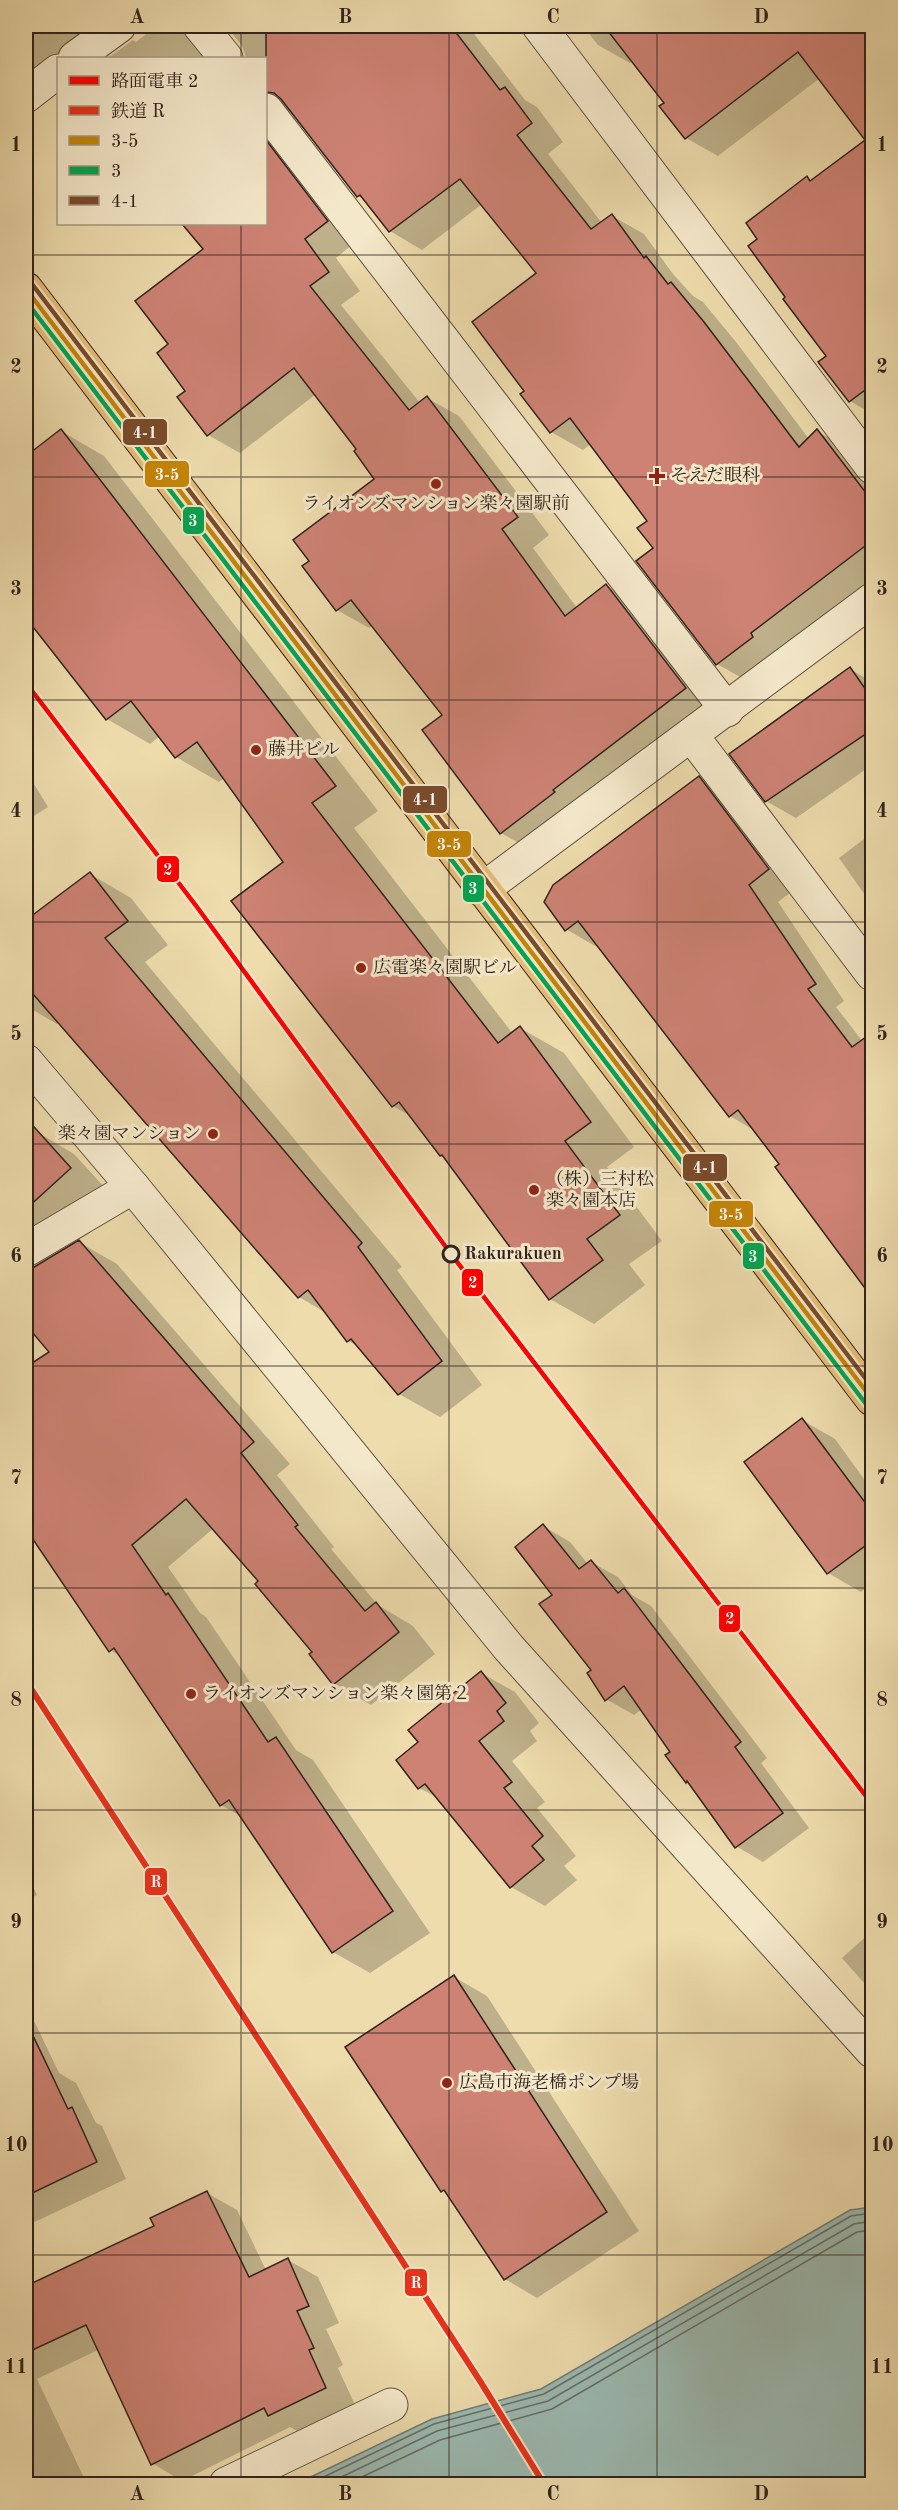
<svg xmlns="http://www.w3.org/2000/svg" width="898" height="2510" font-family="'Old Standard TT','Noto Serif JP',serif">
  <rect width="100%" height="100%" fill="#eedcad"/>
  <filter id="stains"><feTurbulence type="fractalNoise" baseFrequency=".00333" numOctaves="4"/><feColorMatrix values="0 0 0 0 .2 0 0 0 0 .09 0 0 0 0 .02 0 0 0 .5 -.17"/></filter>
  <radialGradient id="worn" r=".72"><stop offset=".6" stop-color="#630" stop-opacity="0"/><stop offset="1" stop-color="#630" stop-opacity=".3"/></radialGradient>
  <polygon fill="#9bbab2" stroke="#707d76" stroke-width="1.5" points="872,2207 872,2484 296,2484 432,2419 541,2389 850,2210"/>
  <g fill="#0003">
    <polygon points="26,26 134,26 76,42 36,73 26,66"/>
    <polygon points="157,26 468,26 525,100 537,107 563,142 548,154 602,223 612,216 644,234 673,274 693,296 703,302 736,342 809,439 817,431 849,450 872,480 872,583 782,652 749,682 717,664 655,548 649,521 591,444 583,450 551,432 526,392 538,273 482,204 422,250 390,231 368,202 358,196 292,111 286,113 358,240 336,258 360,291 341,305 420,403 427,398 459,416 549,535 533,548 577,608 606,586 638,604 717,706 533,851 501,833 444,715 373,625 369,628 337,610 377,479 359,449 316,394 240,453 208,435 187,392 170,345 206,249 189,229 196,224 266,224 266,58 246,58 242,46 227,27 220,30 218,58 108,58 133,40 136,42"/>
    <polygon points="583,26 872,26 872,414 850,401 828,356 787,297 759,239 807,178 813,182 867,140 820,78 718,156 686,138 666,103 633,61 630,63 598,45"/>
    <polygon points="61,431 104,456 378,811 354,828 513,1034 520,1028 564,1053 634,1147 607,1167 662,1241 629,1264 645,1285 594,1324 550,1299 446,1158 412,1117 393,1106 285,862 224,778 219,782 176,757 160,736 150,744 107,719 26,616 26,458"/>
    <polygon points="850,669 872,682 872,765 796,818 766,801"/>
    <polygon points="26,771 48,807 26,821"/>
    <polygon points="699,778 728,795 798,887 778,902 844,1001 836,1007 863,1042 782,1164 757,1132 730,1116 598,944 595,946 566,929"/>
    <polygon points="872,833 872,905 839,858"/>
    <polygon points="90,874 131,898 168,945 145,962 402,1267 397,1270 482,1385 440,1417 399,1394 360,1347 348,1341 328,1314 299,1297 59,1022 57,1024 26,1006 26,915 29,913 34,916"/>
    <polygon points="37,1132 74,1154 107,1190 76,1218 90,1233 77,1241 117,1264 290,1464 277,1475 334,1547 331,1549 378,1605 413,1626 435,1654 371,1705 334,1683 314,1652 260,1582 214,1528 168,1567 200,1613 206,1617 296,1750 313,1760 430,1933 370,1973 333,1952 242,1817 221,1805 122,1657 110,1650 26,1526 26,1369 51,1352 26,1323 26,1142"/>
    <polygon points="802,1420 835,1439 872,1490 872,1583 861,1592 828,1573"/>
    <polygon points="543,1526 570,1542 588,1564 591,1562 618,1577 632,1595 651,1606 767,1758 761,1763 809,1828 763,1862 736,1846 691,1784 687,1782 672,1752 642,1709 634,1715 606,1699 554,1595"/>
    <polygon points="481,1673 515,1692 539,1723 530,1731 537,1741 512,1761 545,1802 537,1808 576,1856 564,1866 577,1880 545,1906 511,1887 440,1799 419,1788 420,1743"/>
    <polygon points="26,1872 37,1895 26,1901"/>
    <polygon points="872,1931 872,1992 842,1958"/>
    <polygon points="454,1977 487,1996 639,2231 537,2298 505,2279 448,2194 442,2190"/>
    <polygon points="26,2004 59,2073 76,2083 96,2123 102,2126 126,2179 26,2226"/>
    <polygon points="207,2193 237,2210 266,2270 288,2260 318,2277 339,2323 326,2329 343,2365 338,2368 355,2405 299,2432 290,2427 182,2481 152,2463 98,2350 37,2379 85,2480 93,2484 26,2484 26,2287 156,2227"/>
  </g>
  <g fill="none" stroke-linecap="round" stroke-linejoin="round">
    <g stroke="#666e67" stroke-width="1.5">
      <polyline points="309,2484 434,2424 544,2394 851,2216 872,2213"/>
      <polyline points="327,2484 437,2431 548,2401 854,2224 872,2221"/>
      <polyline points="347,2484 440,2440 552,2409 857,2232 872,2230"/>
    </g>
  </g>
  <g fill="#cd8274" stroke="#30221c" stroke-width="1.5">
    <polygon points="266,26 451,26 500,90 505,87 532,123 517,135 591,229 612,214 644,258 646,256 668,284 671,282 704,322 799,447 817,429 873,502 873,540 751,633 753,637 716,665 636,561 653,548 637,528 647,521 570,418 550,433 520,394 524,391 472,322 536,273 460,179 389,232 360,195 357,197 281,99 274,93 266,92"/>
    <polygon points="604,26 873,26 873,384 849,402 818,362 826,356 783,299 785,297 748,246 757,239 746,223 807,176 810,181 865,140 798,52 685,139 659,106 664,103"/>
    <polygon points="266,140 328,221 305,239 329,272 310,286 409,410 427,396 518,517 502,529 565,616 606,584 686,688 553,790 555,792 500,834 422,730 442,715 351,600 336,611 302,566 309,561 293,540 374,479 354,451 356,449 294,368 207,436 177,397 185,391 157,353 168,344 135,301 203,249 182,224 266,224"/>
    <polygon points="61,429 336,786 312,803 498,1043 520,1026 591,1122 565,1141 620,1215 587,1239 603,1260 549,1300 442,1155 440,1156 399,1102 392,1107 231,901 283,862 197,742 175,758 131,701 106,720 26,618 26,456"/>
    <polygon points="850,667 873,700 873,729 765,802 729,754"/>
    <polygon points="699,776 769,869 749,885 816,984 808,989 852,1047 873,1032 873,1299 775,1167 779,1164 738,1110 729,1117 578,921 565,931 544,902 553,885"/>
    <polygon points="90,872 128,921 105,938 362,1243 358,1247 442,1361 398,1395 351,1339 347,1342 308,1290 298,1298 26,986 26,920"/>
    <polygon points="26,1118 71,1168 26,1209"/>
    <polygon points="79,1240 254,1442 241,1453 298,1525 295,1527 365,1611 376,1602 399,1632 333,1685 309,1654 312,1652 255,1584 258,1581 186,1499 132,1545 166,1595 168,1593 268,1742 276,1737 393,1911 332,1953 229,1800 220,1806 114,1648 109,1652 26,1529 26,1367 49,1352 26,1325 26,1272"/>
    <polygon points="802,1418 873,1513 873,1540 827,1574 744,1462"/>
    <polygon points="543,1524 579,1569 591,1560 618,1593 624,1588 741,1742 735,1747 783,1813 735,1848 687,1781 686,1783 665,1755 670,1752 624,1686 605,1701 587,1673 591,1670 539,1604 552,1595 515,1547"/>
    <polygon points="481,1671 506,1703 497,1711 504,1721 479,1741 512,1782 504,1788 543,1836 532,1846 544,1860 510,1888 425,1784 418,1789 396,1760 418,1742 408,1730"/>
    <polygon points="454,1975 607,2212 504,2280 444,2190 441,2192 345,2047"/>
    <polygon points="26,2021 68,2109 72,2107 97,2162 26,2196"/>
    <polygon points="207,2191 249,2277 288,2258 309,2306 297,2311 314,2348 309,2350 326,2388 268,2416 264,2408 151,2465 86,2325 26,2353 26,2286 154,2226 150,2218"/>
  </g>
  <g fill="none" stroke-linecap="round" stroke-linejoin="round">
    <g stroke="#605040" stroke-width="35">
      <g id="minor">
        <polyline points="200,26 226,58"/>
        <polyline points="539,26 872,467"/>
        <polyline points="75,58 119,26"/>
        <polyline points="26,96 58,71"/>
        <polyline points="266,110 727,710"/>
        <polyline points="692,736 872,974"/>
        <polyline points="482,890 872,600"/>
        <polyline points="26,1061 133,1187 509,1648 872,2051"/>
        <polyline points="26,1250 133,1187"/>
        <polyline points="226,2484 391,2405"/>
      </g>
    </g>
    <g stroke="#30221c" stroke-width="35">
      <polyline id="trunk" points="26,289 872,1399"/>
    </g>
    <use href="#minor" stroke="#f4e8ca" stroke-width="33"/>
    <use href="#trunk" stroke="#e7be76" stroke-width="33"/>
    <g stroke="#f4e8ca" stroke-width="9">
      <polyline id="bus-1" points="26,289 872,1399"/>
    </g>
    <g stroke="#f4e8ca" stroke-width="9">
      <polyline id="bus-2" points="26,301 866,1404"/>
    </g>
    <g stroke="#f4e8ca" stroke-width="9">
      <polyline id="bus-3" points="32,284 872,1387"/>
    </g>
    <use href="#bus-1" stroke="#c58507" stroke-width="4.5"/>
    <use href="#bus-2" stroke="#00a651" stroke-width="4.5"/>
    <use href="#bus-3" stroke="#7a4b2a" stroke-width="4.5"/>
    <g stroke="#f4e8ca" stroke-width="10">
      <polyline id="rail-1" points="26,1681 480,2381 544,2484"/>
    </g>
    <use href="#rail-1" stroke="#e7311b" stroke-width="6"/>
    <g stroke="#f4e8ca" stroke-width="9">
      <polyline id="tram-1" points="26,683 197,907 451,1254 872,1804"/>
    </g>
    <use href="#tram-1" stroke="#f00" stroke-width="4.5"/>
  </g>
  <path fill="none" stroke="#30221c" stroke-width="1.5" stroke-opacity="0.55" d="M241 26V58M449 26V2484M657 26V2484M241 224V2484M26 255H872M26 477H872M26 700H872M26 922H872M26 1144H872M26 1366H872M26 1588H872M26 1810H872M26 2033H872M26 2255H872"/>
  <g fill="#8f2418" stroke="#f4e8ca" stroke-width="2">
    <path d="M654 467h6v6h6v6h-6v6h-6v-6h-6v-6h6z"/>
    <circle cx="436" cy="484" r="6"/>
    <circle cx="256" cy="750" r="6"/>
    <circle cx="361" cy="968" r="6"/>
    <circle cx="213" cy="1134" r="6"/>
    <circle cx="534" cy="1190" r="6"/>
    <circle cx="191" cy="1694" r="6"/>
    <circle cx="447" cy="2083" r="6"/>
  </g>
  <circle fill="#f4e8ca" stroke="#30221c" stroke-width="3" cx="451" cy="1254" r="8"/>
  <g text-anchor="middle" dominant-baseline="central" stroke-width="6" stroke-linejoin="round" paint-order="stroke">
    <g font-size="18" fill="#30221c" stroke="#f4e8ca" text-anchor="start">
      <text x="670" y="476">そえだ眼科</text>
      <text x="436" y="504" text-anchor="middle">ライオンズマンション楽々園駅前</text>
      <text x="268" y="750">藤井ビル</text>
      <text x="373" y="968">広電楽々園駅ビル</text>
      <text x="201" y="1134" text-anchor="end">楽々園マンション</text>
      <text x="546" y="1180">（株）三村松<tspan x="546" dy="21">楽々園本店</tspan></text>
      <text x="203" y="1694">ライオンズマンション楽々園第２</text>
      <text x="459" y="2083">広島市海老橋ポンプ場</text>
    </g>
    <g font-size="18" font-weight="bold" fill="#30221c" stroke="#f4e8ca" text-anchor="start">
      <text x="464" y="1254">Rakurakuen</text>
    </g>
  </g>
  <g stroke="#f4e8ca" stroke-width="2">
    <rect x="122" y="418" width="46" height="28" rx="6" fill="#7a4b2a"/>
    <rect x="144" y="460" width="46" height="28" rx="6" fill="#c58507"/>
    <rect x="182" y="506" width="23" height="29" rx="6" fill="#00a651"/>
    <rect x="402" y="785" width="46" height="29" rx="6" fill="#7a4b2a"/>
    <rect x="426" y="830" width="46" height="28" rx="6" fill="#c58507"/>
    <rect x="156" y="855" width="24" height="28" rx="6" fill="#f00"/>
    <rect x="462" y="874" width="23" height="29" rx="6" fill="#00a651"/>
    <rect x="682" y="1153" width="46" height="29" rx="6" fill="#7a4b2a"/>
    <rect x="708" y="1200" width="46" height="28" rx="6" fill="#c58507"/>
    <rect x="742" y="1242" width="23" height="28" rx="6" fill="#00a651"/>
    <rect x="461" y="1268" width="23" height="29" rx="6" fill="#f00"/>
    <rect x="718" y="1604" width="23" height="29" rx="6" fill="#f00"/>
    <rect x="144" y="1867" width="24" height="29" rx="6" fill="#e7311b"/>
    <rect x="404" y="2268" width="24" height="29" rx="6" fill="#e7311b"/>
  </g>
  <g font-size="16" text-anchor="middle" font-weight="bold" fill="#fff">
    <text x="145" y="438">4-1</text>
    <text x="167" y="480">3-5</text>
    <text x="193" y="526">3</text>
    <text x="425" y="805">4-1</text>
    <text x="449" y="850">3-5</text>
    <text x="168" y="875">2</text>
    <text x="473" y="894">3</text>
    <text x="705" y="1173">4-1</text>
    <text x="731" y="1220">3-5</text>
    <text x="753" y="1262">3</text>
    <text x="473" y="1288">2</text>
    <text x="730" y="1624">2</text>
    <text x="156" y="1887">R</text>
    <text x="416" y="2288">R</text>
  </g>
  <rect width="898" height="2510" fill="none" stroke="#eedcad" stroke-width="66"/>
  <rect x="57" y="57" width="210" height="168" fill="#f4e8ca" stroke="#a69984" stroke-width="1.5"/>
  <rect x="69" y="76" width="30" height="9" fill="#ff0000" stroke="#a69984" stroke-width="1.5"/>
  <text x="111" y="87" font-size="18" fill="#30221c">路面電車 2</text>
  <rect x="69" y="106" width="30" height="9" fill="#e7311b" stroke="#a69984" stroke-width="1.5"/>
  <text x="111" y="117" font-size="18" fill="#30221c">鉄道 R</text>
  <rect x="69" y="136" width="30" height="9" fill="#c58507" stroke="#a69984" stroke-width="1.5"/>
  <text x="111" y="147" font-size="18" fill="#30221c">3-5</text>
  <rect x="69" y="166" width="30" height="9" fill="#00a651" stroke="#a69984" stroke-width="1.5"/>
  <text x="111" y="177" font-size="18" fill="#30221c">3</text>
  <rect x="69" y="196" width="30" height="9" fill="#7a4b2a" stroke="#a69984" stroke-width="1.5"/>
  <text x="111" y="207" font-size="18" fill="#30221c">4-1</text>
  <rect x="33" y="33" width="832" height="2444" fill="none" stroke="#30221c" stroke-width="2"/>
  <g font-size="20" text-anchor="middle" font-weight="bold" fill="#30221c">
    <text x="137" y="23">A</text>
    <text x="345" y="23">B</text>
    <text x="553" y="23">C</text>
    <text x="761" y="23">D</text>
    <text x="16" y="151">1</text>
    <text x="882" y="151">1</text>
    <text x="16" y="373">2</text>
    <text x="882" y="373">2</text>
    <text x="16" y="595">3</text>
    <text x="882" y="595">3</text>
    <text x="16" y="817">4</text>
    <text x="882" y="817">4</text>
    <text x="16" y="1040">5</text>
    <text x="882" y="1040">5</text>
    <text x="16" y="1262">6</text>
    <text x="882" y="1262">6</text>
    <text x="16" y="1484">7</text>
    <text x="882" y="1484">7</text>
    <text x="16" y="1706">8</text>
    <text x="882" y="1706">8</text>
    <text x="16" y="1928">9</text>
    <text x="882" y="1928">9</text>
    <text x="16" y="2151">10</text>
    <text x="882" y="2151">10</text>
    <text x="16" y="2373">11</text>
    <text x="882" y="2373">11</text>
    <text x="137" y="2500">A</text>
    <text x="345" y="2500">B</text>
    <text x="553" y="2500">C</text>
    <text x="761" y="2500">D</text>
  </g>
  <rect width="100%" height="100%" filter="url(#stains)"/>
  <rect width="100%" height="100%" fill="url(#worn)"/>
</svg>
